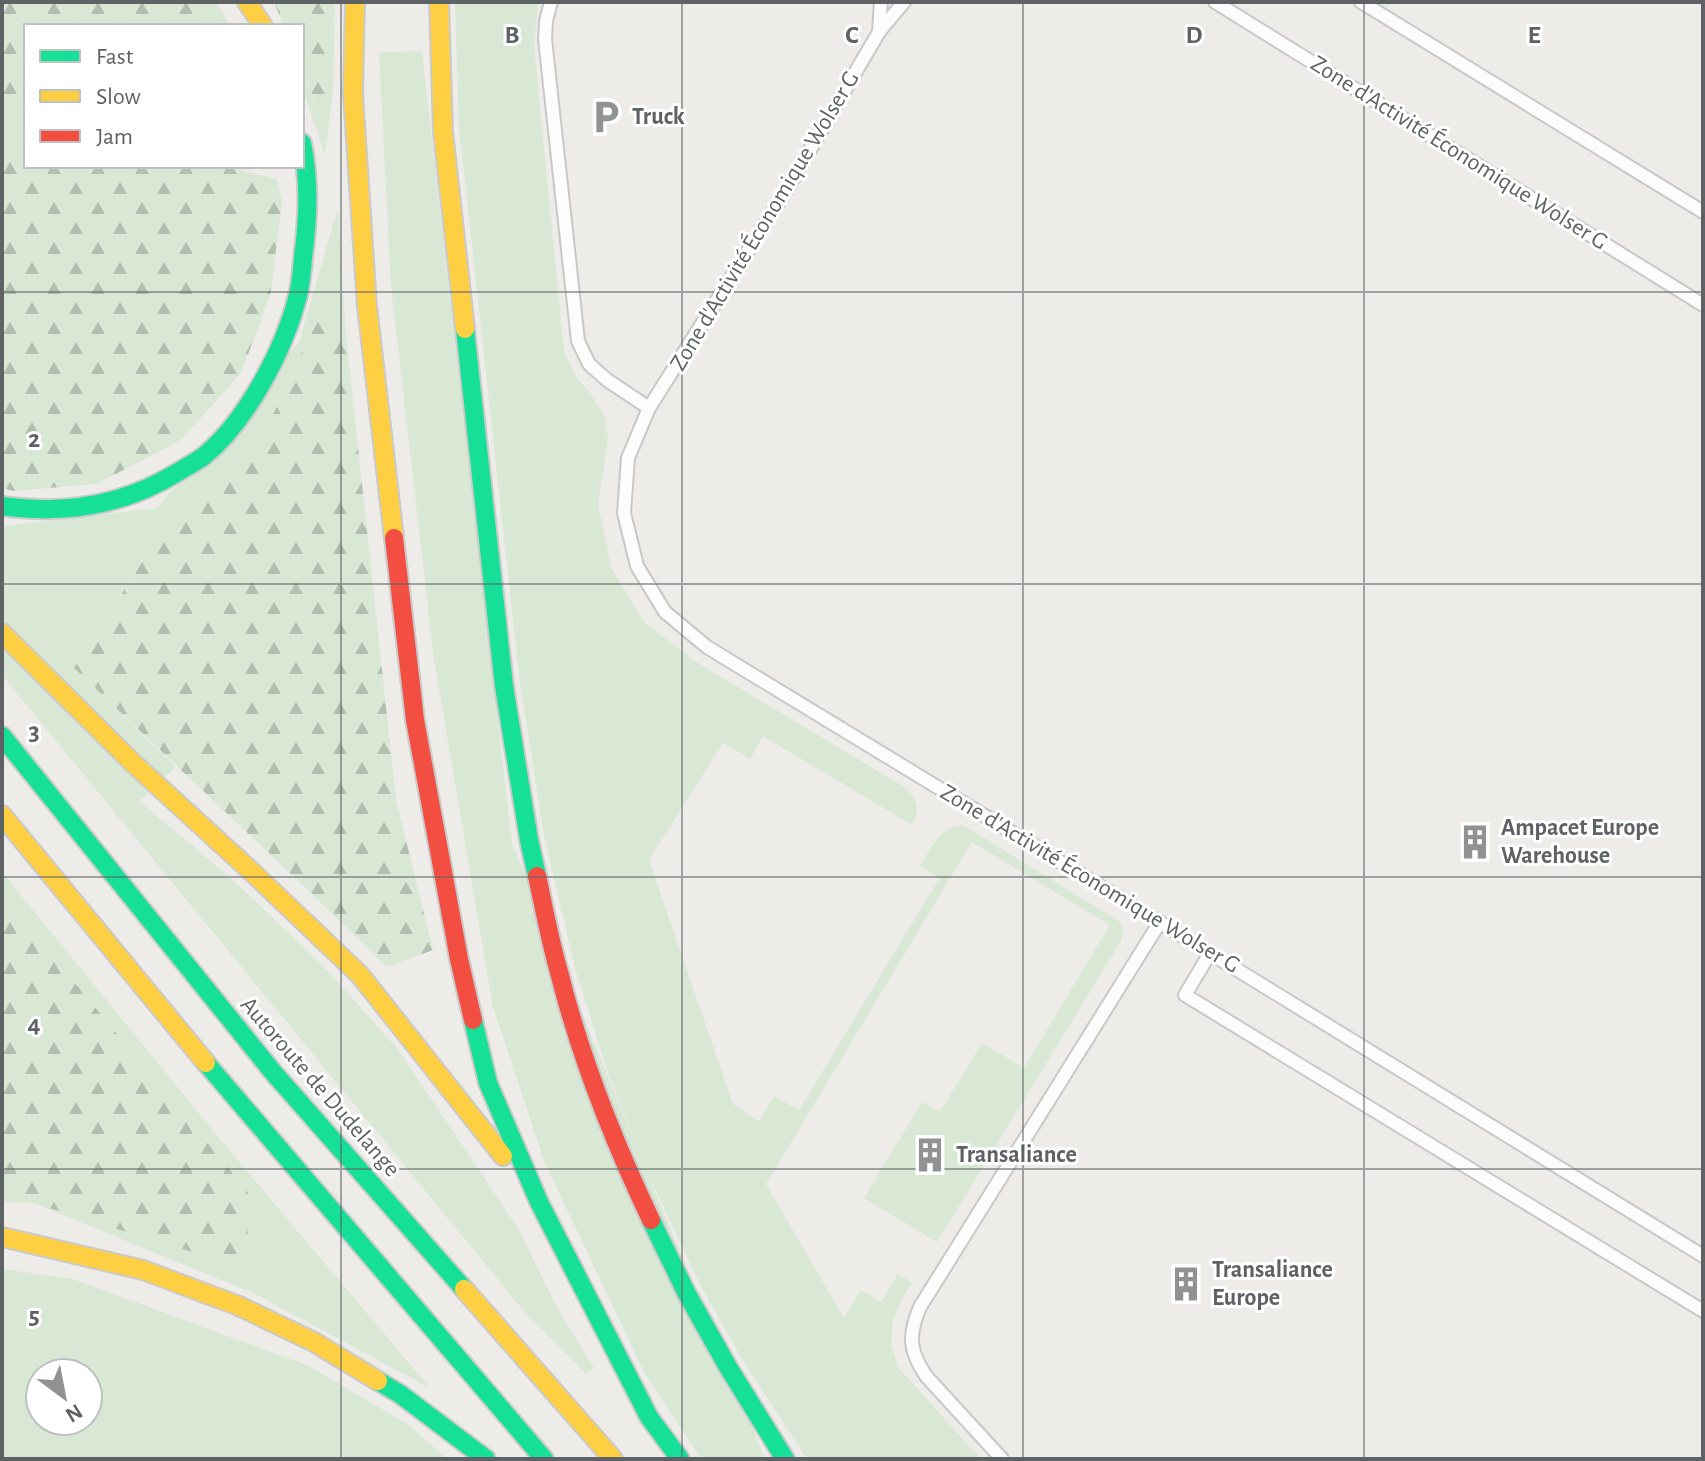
<svg xmlns="http://www.w3.org/2000/svg" width="1705" height="1461" font-family="'Alegreya Sans',sans-serif">
  <defs>
    <pattern id="forest-firs" width="22" height="20" patternUnits="userSpaceOnUse" patternTransform="scale(2)"><rect width="22" height="20" fill="#d8e8d5"/><path d="M5 1l3.5 6h-7zM16 11l3.5 6h-7z" fill="#b2bfb0"/></pattern>
  </defs>
  <rect width="100%" height="100%" fill="#edece9"/>
  <g fill="#d8e8d5" fill-rule="evenodd">
    <polygon points="326,2 335,2 333,93 325,155 302,87 302,71 315,104 327,95"/>
    <path d="M455 2H538L534 45 564 352 575 375 592 396 605 417 608 440 598 504 611 568 645 623 696 662 906 788C919 802 920 808 912 825L763 736 750 759 723 743 649 860 733 1104 759 1121 774 1096 799 1110 939 879 920 866C932 848 939 826 963 825L1120 922 1123 931 1121 941 937 1242 864 1198 922 1102 940 1112 982 1043 1024 1068 1110 925 972 842 766 1184 844 1318 861 1290 881 1302 898 1274 912 1283 903 1297 893 1320 891 1344 898 1367 981 1459H807L743 1361 701 1286 647 1172 608 1073 575 968 544 835 520 683 459 128Z"/>
    <polygon points="422,51 512,843 765,1459 701,1459 645,1374 544,1161 493,1007 434,660 391,287 379,52"/>
    <polygon points="2,110 26,111 26,155 7,154 2,159"/>
    <polygon points="338,208 346,335 330,308 319,314 256,452 169,520 74,668 176,767 139,801 232,879 323,966 397,1048 519,1230 556,1306 594,1368 586,1373 528,1316 2,675 2,526 157,508 299,342"/>
    <polygon points="2,872 219,1138 430,1388 253,1293 36,1204 247,1268 2,895"/>
    <path d="M2 1269 73 1279 309 1366 407 1424 447 1459H2ZM40 1373H88V1421H40Z"/>
  </g>
  <g fill="url(#forest-firs)">
    <polygon points="2,2 216,2 231,26 26,26 26,111 2,110"/>
    <polygon points="274,2 326,2 327,96 316,104 302,71 302,26 284,26"/>
    <polygon points="7,154 26,155 26,166 223,166 277,179 282,203 270,296 241,373 180,441 96,484 13,491 2,488 2,159"/>
    <path d="M330 308 346 335 396 800 433 950 387 967C284 866 178 768 74 668L169 520 256 452 319 314Z"/>
    <polygon points="2,895 248,1192 247,1269 36,1204 2,1201"/>
  </g>
  <g fill="none" stroke-linecap="round" stroke-linejoin="round">
    <g stroke="#c8c8c8" stroke-width="16">
      <g id="lane">
        <polyline points="551,2 546,21 545,39 578,341 589,364 607,380 649,408"/>
        <polyline points="904,2 879,32 787,189 649,408 628,458 624,513 637,566 665,612 707,647 1210,953 1703,1256"/>
        <polyline points="1215,2 1703,305"/>
        <polyline points="1361,2 1703,212"/>
        <polyline points="879,32 881,2"/>
        <polyline points="1210,953 1185,995 1703,1311"/>
        <path d="M1002 1459 926 1376C909 1351 908 1335 920 1307L1160 922"/>
      </g>
    </g>
    <g stroke="#cacaca" stroke-width="22">
      <g id="fast">
        <polyline points="465,329 504,686 529,840 537,876"/>
        <path d="M2 506C65 515 123 506 178 472 186 467 196 462 204 456 247 421 285 348 298 295 301 283 302 270 303 258 308 219 310 182 302 143"/>
        <polyline points="2,736 272,1071 464,1289"/>
        <polyline points="473,1020 488,1083 539,1202 649,1417 680,1459"/>
        <polyline points="206,1063 544,1459"/>
        <polyline points="651,1220 687,1294 728,1367 785,1459"/>
        <polyline points="378,1381 400,1394 486,1459"/>
      </g>
    </g>
    <g stroke="#cacaca" stroke-width="22">
      <g id="slow">
        <polyline points="247,2 263,26"/>
        <polyline points="355,2 353,94 367,306 394,538"/>
        <polyline points="439,2 443,132 465,329"/>
        <polyline points="2,633 133,763 252,872 360,975 503,1156"/>
        <polyline points="2,815 206,1063"/>
        <polyline points="2,1237 143,1270 239,1306 314,1342 378,1381"/>
        <polyline points="464,1289 613,1459"/>
      </g>
    </g>
    <g stroke="#cacaca" stroke-width="22">
      <g id="jam">
        <polyline points="394,538 415,720 459,959 473,1020"/>
        <path d="M537 876C544 908 550 941 559 972 580 1056 614 1142 651 1220"/>
      </g>
    </g>
    <use href="#lane" stroke="#fcfcfc" stroke-width="12"/>
    <use href="#fast" stroke="#16e098" stroke-width="18"/>
    <use href="#slow" stroke="#ffcf43" stroke-width="18"/>
    <use href="#jam" stroke="#f24e42" stroke-width="18"/>
  </g>
  <path fill="none" stroke="#5e6265" stroke-width="2" stroke-opacity="0.55" d="M341 2V1459M682 2V1459M1023 2V1459M1364 2V1459M2 292H1703M2 584H1703M2 877H1703M2 1169H1703"/>
  <defs>
    <g id="parking-bare" transform="scale(2.76)"><path d="M-3.5-5.5H1a3.5 3.5 0 0 1 0 7H-1V5.5H-3.5ZM-1-3.4V-.6H.8a1.4 1.4 0 0 0 0-2.8Z" fill="#909293" stroke="#fff" stroke-width="2.5" paint-order="stroke"/></g>
    <g id="building-bare" transform="scale(2.76)"><path d="M-4-6H4V6H1V3H-1V6H-4ZM-2.5-4.3h1.7v1.8h-1.7ZM.8-4.3h1.7v1.8H.8ZM-2.5-1h1.7V.8h-1.7ZM.8-1h1.7V.8H.8Z" fill="#909293" stroke="#fff" stroke-width="2.5" paint-order="stroke"/></g>
  </defs>
  <g fill-rule="evenodd">
    <use href="#parking-bare" x="606" y="117"/>
    <use href="#building-bare" x="1475" y="842"/>
    <use href="#building-bare" x="930" y="1155"/>
    <use href="#building-bare" x="1186" y="1284"/>
  </g>
  <g text-anchor="middle" dominant-baseline="central" stroke-width="6" stroke-linejoin="round" paint-order="stroke">
    <g font-size="24" font-weight="bold" fill="#5e6265" stroke="#fff" text-anchor="start">
      <text x="632" y="117">Truck</text>
      <text x="1501" y="828">Ampacet Europe<tspan x="1501" dy="28">Warehouse</tspan></text>
      <text x="956" y="1155">Transaliance</text>
      <text x="1212" y="1270">Transaliance<tspan x="1212" dy="28">Europe</tspan></text>
    </g>
    <g font-size="24" fill="#5e6265" stroke="#fff">
      <text transform="translate(1459 153) rotate(32)">Zone d'Activité Économique Wolser G</text>
      <text transform="translate(765 221) rotate(-59)">Zone d'Activité Économique Wolser G</text>
      <text transform="translate(1090 879) rotate(31)">Zone d'Activité Économique Wolser G</text>
      <text transform="translate(320 1087) rotate(49)">Autoroute de Dudelange</text>
    </g>
  </g>
  <g font-size="26" text-anchor="middle" font-weight="bold" fill="#5e6265" stroke="#fff" stroke-width="6" stroke-linejoin="round" paint-order="stroke">
    <text x="512" y="43">B</text>
    <text x="852" y="43">C</text>
    <text x="1194" y="43">D</text>
    <text x="1534" y="43">E</text>
    <text x="34" y="447">2</text>
    <text x="34" y="740">3</text>
    <text x="34" y="1032">4</text>
    <text x="34" y="1324">5</text>
  </g>
  <rect width="1705" height="1461" fill="none" stroke="#5e6265" stroke-width="8"/>
  <rect x="24" y="24" width="280" height="144" fill="#ffffff" stroke="#bfc0c1" stroke-width="2"/>
  <rect x="40" y="50" width="40" height="12" fill="#16e098" stroke="#bfc0c1" stroke-width="2"/>
  <text x="96" y="64" font-size="24" fill="#5e6265">Fast</text>
  <rect x="40" y="90" width="40" height="12" fill="#ffcf43" stroke="#bfc0c1" stroke-width="2"/>
  <text x="96" y="104" font-size="24" fill="#5e6265">Slow</text>
  <rect x="40" y="130" width="40" height="12" fill="#f24e42" stroke="#bfc0c1" stroke-width="2"/>
  <text x="96" y="144" font-size="24" fill="#5e6265">Jam</text>
  <g transform="translate(64 1397) rotate(148)"><circle r="38" fill="#ffffff" stroke="#bfc0c1" stroke-width="2"/>
  <path d="M0-6L14 30L0 20L-14 30Z" fill="#909293"/>
  <text y="-12" font-size="22" font-weight="bold" text-anchor="middle" fill="#5e6265">N</text>
  </g>
</svg>
